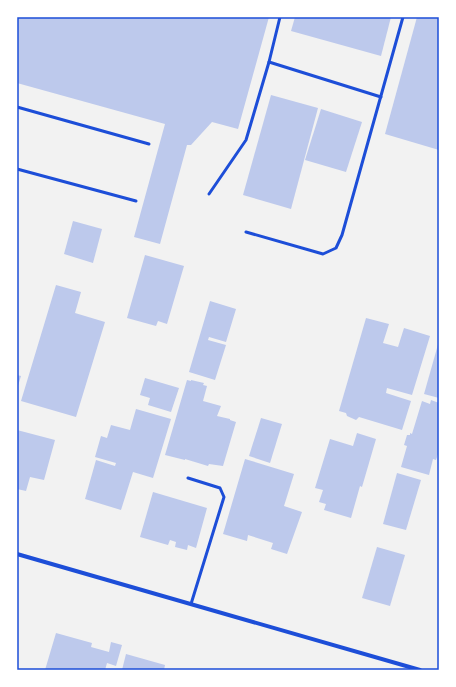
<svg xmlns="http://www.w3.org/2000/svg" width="456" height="687" font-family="Merriweather,serif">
  <rect width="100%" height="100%" fill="#f2f2f2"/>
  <g fill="#bdc9ec">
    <polygon points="17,17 269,17 238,129 212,122 191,145 187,145 160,244 134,237 165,124 17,83"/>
    <polygon points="295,17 391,17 381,56 291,31"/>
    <polygon points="417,17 439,17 439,150 385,134"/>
    <polygon points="271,95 318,108 291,209 243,195"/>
    <polygon points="321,109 362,122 346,172 305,160"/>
    <polygon points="73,221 102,229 93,263 64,254"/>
    <polygon points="145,255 184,266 167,324 158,321 156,326 127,318"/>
    <polygon points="56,285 81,292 75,313 105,322 76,417 21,401"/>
    <polygon points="210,301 236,309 226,342 209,337 208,340 226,345 215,380 189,372"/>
    <polygon points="366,318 389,324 383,343 398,347 404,328 430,336 412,395 387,388 386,393 411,401 402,430 359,417 356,420 347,416 346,413 339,411"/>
    <polygon points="439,341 439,398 424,394"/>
    <polygon points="17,375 21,376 17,389"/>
    <polygon points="145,378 179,388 171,412 148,405 150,398 140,395"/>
    <polygon points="187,380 191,381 191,380 204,383 203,385 207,386 203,401 221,406 217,416 230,419 230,420 236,422 223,466 209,464 208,466 185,459 185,460 165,455"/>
    <polygon points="431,400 439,403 439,451 436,460 433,459 429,475 401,467 407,446 404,445 407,435 410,435 410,433 412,434 422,401 430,404"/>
    <polygon points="136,409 171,419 153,478 133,472 121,510 85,499 96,460 115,466 116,463 95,457 101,436 107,438 111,425 130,430"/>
    <polygon points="261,418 282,424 270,463 249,456"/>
    <polygon points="17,430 55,440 44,480 30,477 26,491 17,489"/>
    <polygon points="357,433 376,439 362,487 360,486 351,518 324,510 326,504 319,502 323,490 315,488 330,439 353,446"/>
    <polygon points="245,459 294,474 284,506 302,512 287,554 271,549 273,543 248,535 247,541 223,534"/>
    <polygon points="397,473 421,480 406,530 383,524"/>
    <polygon points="153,492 207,508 196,548 188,545 187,550 175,547 176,542 170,540 168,545 140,537"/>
    <polygon points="377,547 405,555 390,606 362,598"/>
    <polygon points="56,633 92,643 91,647 109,652 111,642 122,645 116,666 107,663 105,670 45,670"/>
    <polygon points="126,654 165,665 164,670 122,670"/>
  </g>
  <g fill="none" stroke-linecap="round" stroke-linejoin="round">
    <g stroke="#1d4ed8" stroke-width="3">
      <polyline points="280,17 269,62 381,97"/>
      <polyline points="17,107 149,144"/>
      <polyline points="17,169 136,201"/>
      <polyline points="209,194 246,140 269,62"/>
      <polyline points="246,232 323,254 336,248 342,235 403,17"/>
      <polyline points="188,478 220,488 224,497 191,604"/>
    </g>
    <polyline stroke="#1d4ed8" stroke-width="4" points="17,554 420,670"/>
  </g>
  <rect width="456" height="687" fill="none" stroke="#ffffff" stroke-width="36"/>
  <rect x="18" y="18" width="420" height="651" fill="none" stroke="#1d4ed8" stroke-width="1.5"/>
</svg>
